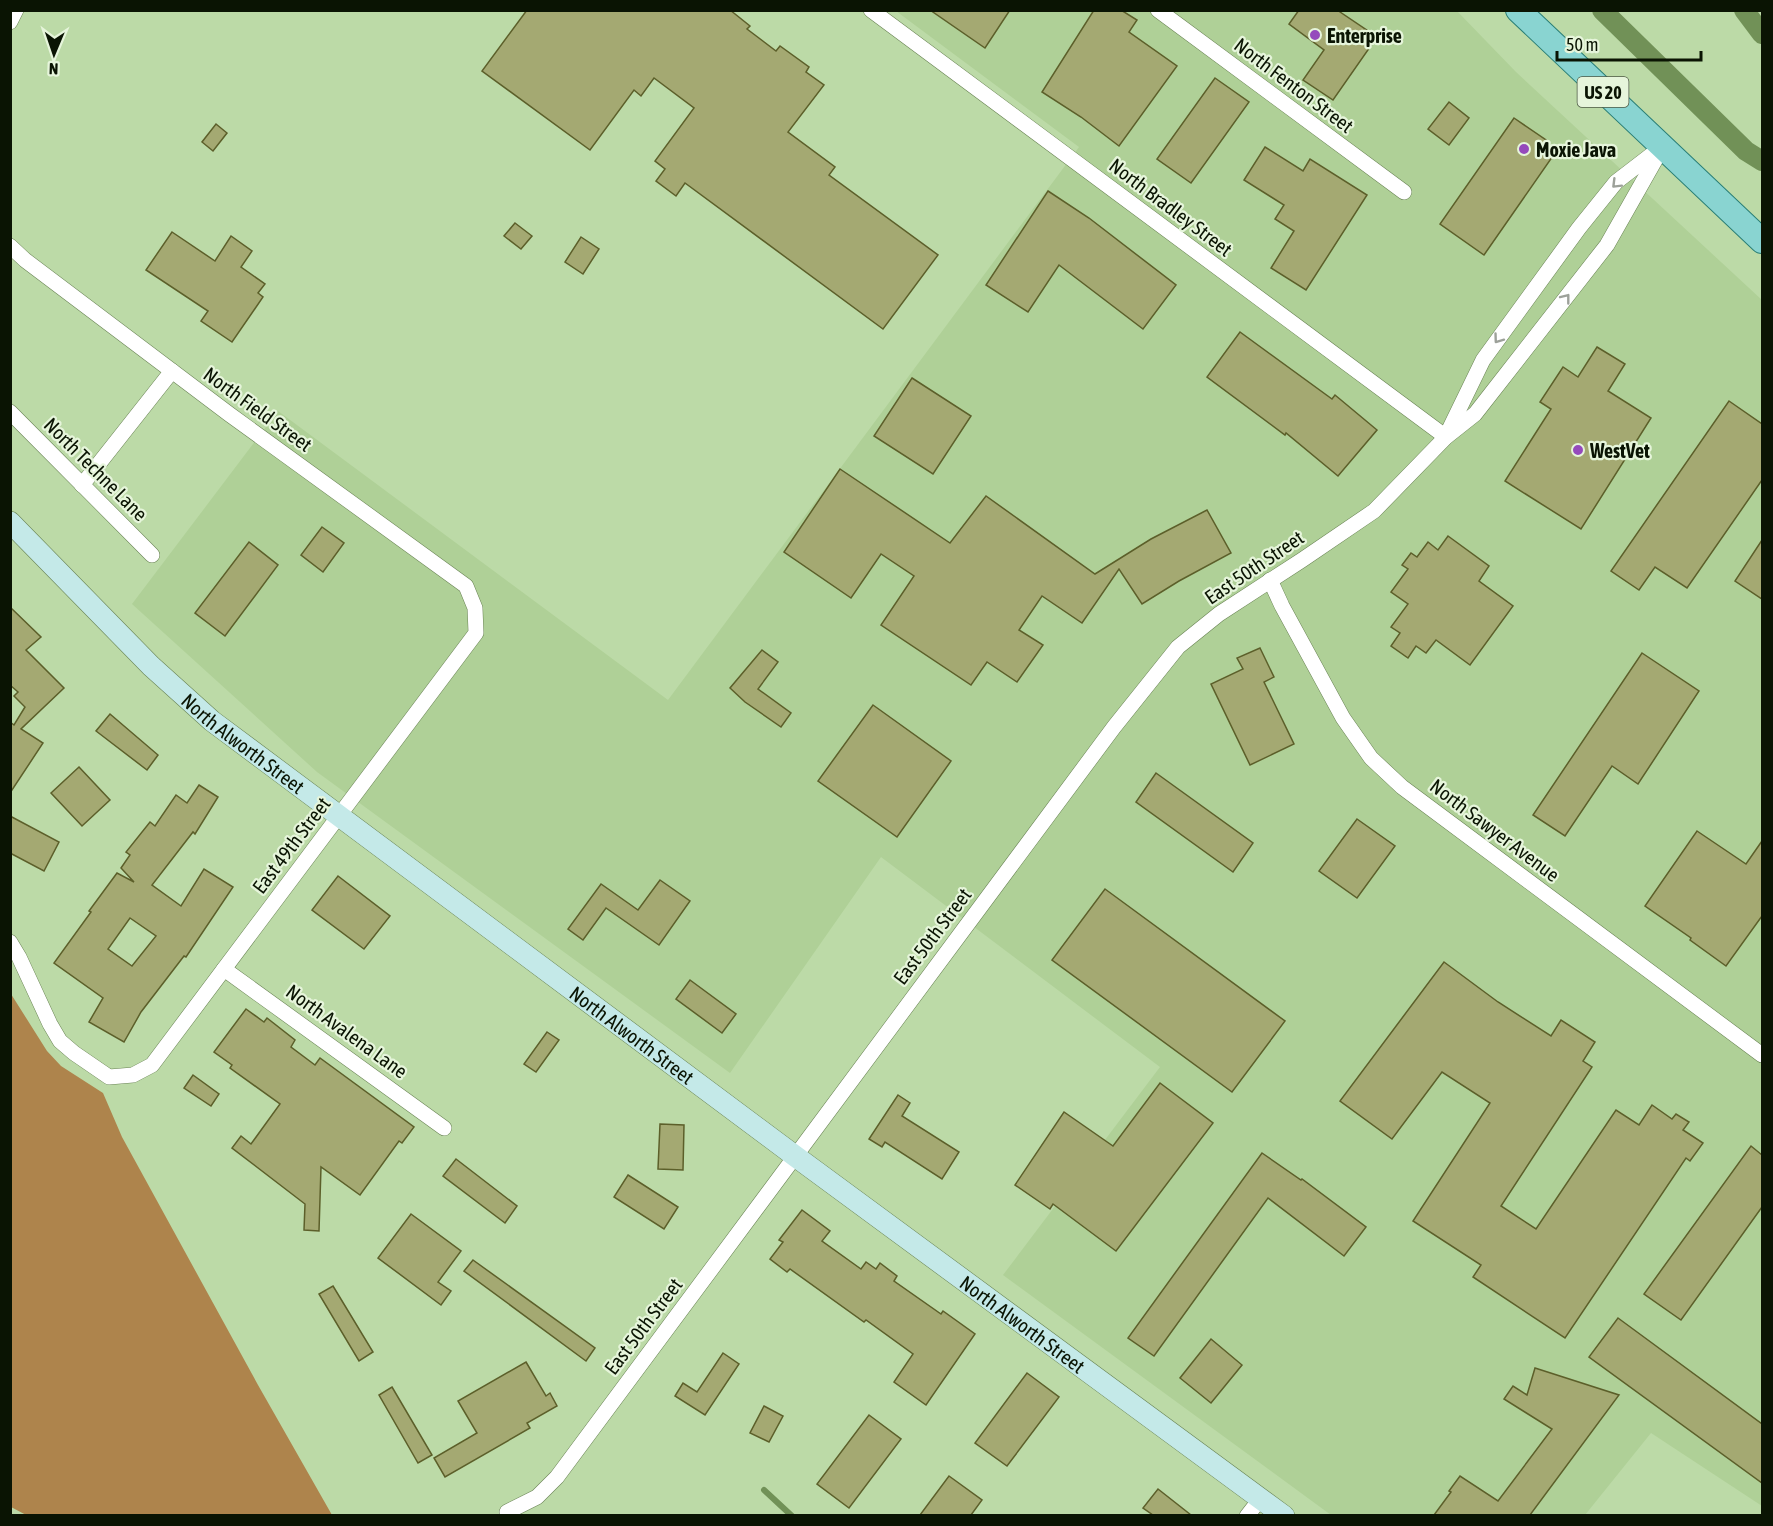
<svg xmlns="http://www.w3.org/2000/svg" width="1773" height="1526" font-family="'Asap Condensed',sans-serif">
  <rect width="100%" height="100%" fill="#bcdaa7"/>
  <polygon fill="#afd097" points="896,11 1457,11 1516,72 1762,300 1762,1506 1651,1433 1585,1515 1331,1515 1003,1275 1160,1067 881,857 730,1073 317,772 132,604 278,411 668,700 1079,147"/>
  <polygon fill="#ae844c" points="11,994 47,1051 61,1066 103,1093 122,1137 258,1385 332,1515 28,1516 11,1507"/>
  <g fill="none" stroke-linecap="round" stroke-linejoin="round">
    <polyline stroke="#719157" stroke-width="6" points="764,1490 792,1516"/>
    <g stroke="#719157" stroke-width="20">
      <polyline points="1602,10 1746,151 1762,161"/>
      <polyline points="1744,10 1762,34"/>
    </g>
  </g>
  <g fill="#a4a972" stroke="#5c5f2a" stroke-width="1.5" fill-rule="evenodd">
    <polygon points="527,10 730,10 750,26 747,29 776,51 780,46 809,67 806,72 824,85 788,132 835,167 829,175 938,255 883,329 685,183 676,196 656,181 665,169 655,161 694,108 654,78 641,96 634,90 590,150 482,71"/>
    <polygon points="930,10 1010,10 985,48"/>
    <polygon points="1094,10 1121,10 1137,20 1129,32 1177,66 1119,146 1081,117 1042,92"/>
    <polygon points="1299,10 1337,10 1377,37 1333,100 1303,80 1324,50 1289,24"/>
    <polygon points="1215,78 1249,102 1191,183 1157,159"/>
    <polygon points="1449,102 1469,118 1449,145 1428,129"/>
    <polygon points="1514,118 1549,142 1546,147 1555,153 1484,255 1440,224"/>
    <polygon points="216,124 227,133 213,151 202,142"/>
    <polygon points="1265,147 1303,171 1310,159 1367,195 1306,290 1271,268 1294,231 1275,219 1284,205 1244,180"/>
    <polygon points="1048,191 1089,218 1176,285 1143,329 1059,265 1028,312 986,285"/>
    <polygon points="515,223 532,236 521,249 504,236"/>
    <polygon points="172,232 215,261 231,236 252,251 241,267 265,284 258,293 263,297 232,342 201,321 208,311 146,270"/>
    <polygon points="581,237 599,249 583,274 565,262"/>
    <polygon points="1240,332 1332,399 1335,395 1377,430 1338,476 1286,433 1285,435 1207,377"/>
    <polygon points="1597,347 1625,364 1608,391 1651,418 1581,529 1505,481 1551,409 1540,402 1563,367 1578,377"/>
    <polygon points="912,378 971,416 933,474 874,436"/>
    <polygon points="1729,401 1762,424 1762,480 1687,588 1655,567 1639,590 1611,571"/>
    <polygon points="840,469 950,543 986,496 1095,574 1151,539 1207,510 1231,553 1179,581 1142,604 1119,569 1082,623 1042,596 1019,630 1043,645 1017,682 987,662 971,685 881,625 914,576 881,554 851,598 784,552"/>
    <polygon points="322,527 344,543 323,572 301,555"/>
    <polygon points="1448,536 1489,566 1479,581 1513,606 1470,665 1436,640 1426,653 1416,646 1408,658 1391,646 1400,633 1391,627 1408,604 1391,592 1408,569 1402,565 1411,553 1417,557 1428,542 1438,550"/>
    <polygon points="1762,540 1762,599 1735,581"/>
    <polygon points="249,542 278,565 225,636 195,613"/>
    <polygon points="10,607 41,637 26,650 64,688 21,729 43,743 10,793 10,722 14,725 25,707 14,696 18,692 10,685"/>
    <polygon points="1260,648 1274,677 1264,682 1294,744 1250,765 1211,684 1243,669 1237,658"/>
    <polygon points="762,650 778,662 758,689 791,713 781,727 745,702 730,688"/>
    <polygon points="1642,653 1699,691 1638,784 1612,766 1565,836 1533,815"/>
    <polygon points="873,705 951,761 897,837 818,781"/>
    <polygon points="110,714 158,755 147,770 96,731"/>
    <polygon points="79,767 110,800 82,826 51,793"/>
    <polygon points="1156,773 1253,843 1233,872 1136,802"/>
    <path d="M199 785 218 797 195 834 193 832 152 885 181 906 204 869 233 887 186 957 184 956 141 1012 124 1042 89 1022 103 998 54 963 91 912 89 911 117 873 134 882 121 868 130 855 126 852 150 822 155 826 176 795 187 803ZM130 918 156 936 132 966 108 949Z"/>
    <polygon points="10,816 59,842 44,871 10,853"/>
    <polygon points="1357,819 1395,846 1357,898 1319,871"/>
    <polygon points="1697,831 1746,864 1762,841 1762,916 1726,966 1690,940 1691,938 1645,906"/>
    <polygon points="338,876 390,916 364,949 312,910"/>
    <polygon points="660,880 690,901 659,945 606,908 583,940 568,929 601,884 638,910"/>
    <polygon points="1105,889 1285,1021 1232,1092 1052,960"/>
    <polygon points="1444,962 1498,1002 1551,1036 1561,1020 1595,1042 1583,1061 1592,1067 1501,1206 1536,1229 1616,1110 1639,1125 1652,1105 1672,1119 1676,1114 1689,1122 1683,1130 1703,1143 1690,1161 1686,1158 1565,1338 1473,1277 1481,1265 1413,1221 1490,1103 1442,1072 1392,1139 1340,1101"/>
    <polygon points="690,980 736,1014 722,1033 676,999"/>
    <polygon points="246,1009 264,1022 267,1018 295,1040 291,1047 315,1065 320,1058 414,1127 402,1143 399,1141 360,1195 321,1167 319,1231 304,1230 305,1204 232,1148 241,1136 251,1144 280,1104 230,1068 232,1065 214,1052"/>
    <polygon points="547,1032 559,1040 536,1072 524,1064"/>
    <polygon points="193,1075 219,1094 211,1106 184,1088"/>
    <polygon points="1160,1083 1213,1123 1116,1251 1053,1204 1050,1209 1015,1185 1064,1112 1113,1146"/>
    <polygon points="898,1095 910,1103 902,1116 959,1152 942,1179 885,1142 882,1147 869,1139"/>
    <polygon points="660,1124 684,1125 683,1170 658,1169"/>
    <polygon points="1751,1146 1762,1155 1762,1207 1681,1320 1644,1294"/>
    <polygon points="1262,1153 1301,1180 1302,1179 1366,1227 1344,1256 1268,1198 1154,1356 1128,1338"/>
    <polygon points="456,1159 517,1206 505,1223 443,1176"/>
    <polygon points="628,1175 678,1207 664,1229 614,1197"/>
    <polygon points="802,1210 830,1231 822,1241 861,1269 866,1262 876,1269 880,1263 897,1276 894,1281 941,1314 943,1311 975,1334 926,1405 894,1382 913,1354 866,1320 864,1322 790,1269 787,1272 770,1259 783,1242 779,1240"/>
    <polygon points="411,1214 461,1251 438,1282 451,1291 441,1305 378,1258"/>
    <polygon points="473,1260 595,1348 586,1361 464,1271"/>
    <polygon points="333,1286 373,1352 359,1361 319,1294"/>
    <polygon points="1618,1318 1762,1424 1762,1483 1589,1357"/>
    <polygon points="1211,1339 1242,1365 1211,1403 1180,1378"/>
    <polygon points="723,1353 739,1364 705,1415 675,1396 683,1383 697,1392"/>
    <polygon points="526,1362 546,1396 550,1393 557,1406 527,1423 530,1428 445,1477 434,1458 477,1433 458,1401"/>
    <polygon points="1535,1368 1619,1395 1530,1515 1434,1515 1451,1492 1449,1491 1460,1476 1498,1501 1552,1429 1504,1399 1513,1386 1527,1395"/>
    <polygon points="1027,1373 1059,1397 1007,1466 975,1443"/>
    <polygon points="392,1387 432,1455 418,1463 379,1395"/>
    <polygon points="764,1406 783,1416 769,1442 750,1433"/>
    <polygon points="869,1415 901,1439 849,1508 817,1484"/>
    <polygon points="949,1476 982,1500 971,1515 920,1515"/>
    <polygon points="1158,1489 1191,1515 1153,1515 1143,1508"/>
  </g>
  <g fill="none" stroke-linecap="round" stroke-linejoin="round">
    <g stroke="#698354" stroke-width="16">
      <g id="street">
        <polyline points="871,10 1446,437"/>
        <polyline points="1158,10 1404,192"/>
        <polyline points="10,22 16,10"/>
        <polyline points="10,246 25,260 229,414 466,586 475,608 476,633 152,1065 133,1075 109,1077 74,1053 60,1041 50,1024 19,957 10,942"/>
        <polyline points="10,412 152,555"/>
        <polyline points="1447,434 1483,360 1579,228 1616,182 1655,152"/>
        <polyline points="82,485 172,371"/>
        <polyline points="1270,580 1282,606 1343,718 1371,758 1402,787 1762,1055"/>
        <polyline points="224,969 444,1128"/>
        <polyline points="507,1512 537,1497 557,1477 1114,727 1178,647 1219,614 1302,560 1374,511 1446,437 1475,414 1607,245 1662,148"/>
        <polyline points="1247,1516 1261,1498"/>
      </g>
    </g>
    <g stroke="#698354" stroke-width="22">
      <g id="secondary">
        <path id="s1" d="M10 522 151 666 212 721 795 1156 1284 1516"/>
      </g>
    </g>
    <g stroke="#297e75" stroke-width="26">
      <polyline id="primary" points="1518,10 1762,241"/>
    </g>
    <use href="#street" stroke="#fff" stroke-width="15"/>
    <use href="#secondary" stroke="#c4e9e8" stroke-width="21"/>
    <use href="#primary" stroke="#89d4d1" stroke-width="24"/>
  </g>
  <defs><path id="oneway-chevron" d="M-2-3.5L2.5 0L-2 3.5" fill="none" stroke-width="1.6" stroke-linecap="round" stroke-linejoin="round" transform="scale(1.5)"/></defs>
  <g stroke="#9da19a">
    <use href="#oneway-chevron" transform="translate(1616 184) rotate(135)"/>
    <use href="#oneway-chevron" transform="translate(1566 298) rotate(-52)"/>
    <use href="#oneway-chevron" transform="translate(1498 339) rotate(126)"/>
  </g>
  <g fill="#954abc" stroke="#e6f5db" stroke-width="2">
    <circle cx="1315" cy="35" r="6"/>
    <circle cx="1524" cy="149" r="6"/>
    <circle cx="1578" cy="450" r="6"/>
  </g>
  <g text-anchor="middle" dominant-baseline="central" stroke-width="4.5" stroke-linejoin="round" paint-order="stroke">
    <rect fill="#e6f5db" stroke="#4c5844" stroke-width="1.5" x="1577.5" y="77" width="51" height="30" rx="4.5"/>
    <g font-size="18" font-weight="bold" fill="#0a1403">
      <text x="1603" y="92">US 20</text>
    </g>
    <g font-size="20" font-weight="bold" fill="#0a1403" stroke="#e6f5db" text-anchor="start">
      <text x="1327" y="35">Enterprise</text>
      <text x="1536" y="149">Moxie Java</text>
      <text x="1590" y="450">WestVet</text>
    </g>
    <g font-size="20" fill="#0a1403" stroke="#e6f5db">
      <text transform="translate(1294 85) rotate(37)">North Fenton Street</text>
      <text transform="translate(1171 207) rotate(37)">North Bradley Street</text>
      <text transform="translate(258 409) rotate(36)">North Field Street</text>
      <text transform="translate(96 469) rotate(45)">North Techne Lane</text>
      <text transform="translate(1254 567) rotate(-34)">East 50th Street</text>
      <text stroke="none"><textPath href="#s1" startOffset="322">North Alworth Street</textPath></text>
      <text transform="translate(1495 830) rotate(37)">North Sawyer Avenue</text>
      <text transform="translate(291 845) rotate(-53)">East 49th Street</text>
      <text transform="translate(932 936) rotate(-53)">East 50th Street</text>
      <text transform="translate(347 1031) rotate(36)">North Avalena Lane</text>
      <text stroke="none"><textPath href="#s1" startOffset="808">North Alworth Street</textPath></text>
      <text stroke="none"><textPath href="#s1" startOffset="1294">North Alworth Street</textPath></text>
      <text transform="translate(643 1326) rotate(-53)">East 50th Street</text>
    </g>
  </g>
  <rect width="1773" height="1526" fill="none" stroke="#0a1403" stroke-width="24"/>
  <g transform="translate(54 54) rotate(182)" stroke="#e6f5db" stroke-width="4.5" paint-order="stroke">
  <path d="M0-4.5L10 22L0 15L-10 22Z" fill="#0a1403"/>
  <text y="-9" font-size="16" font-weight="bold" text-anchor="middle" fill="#0a1403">N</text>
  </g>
  <path d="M1557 51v9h144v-9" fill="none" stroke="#0a1403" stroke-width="3"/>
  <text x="1566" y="51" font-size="18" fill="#0a1403" stroke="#e6f5db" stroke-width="4.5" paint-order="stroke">50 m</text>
</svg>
